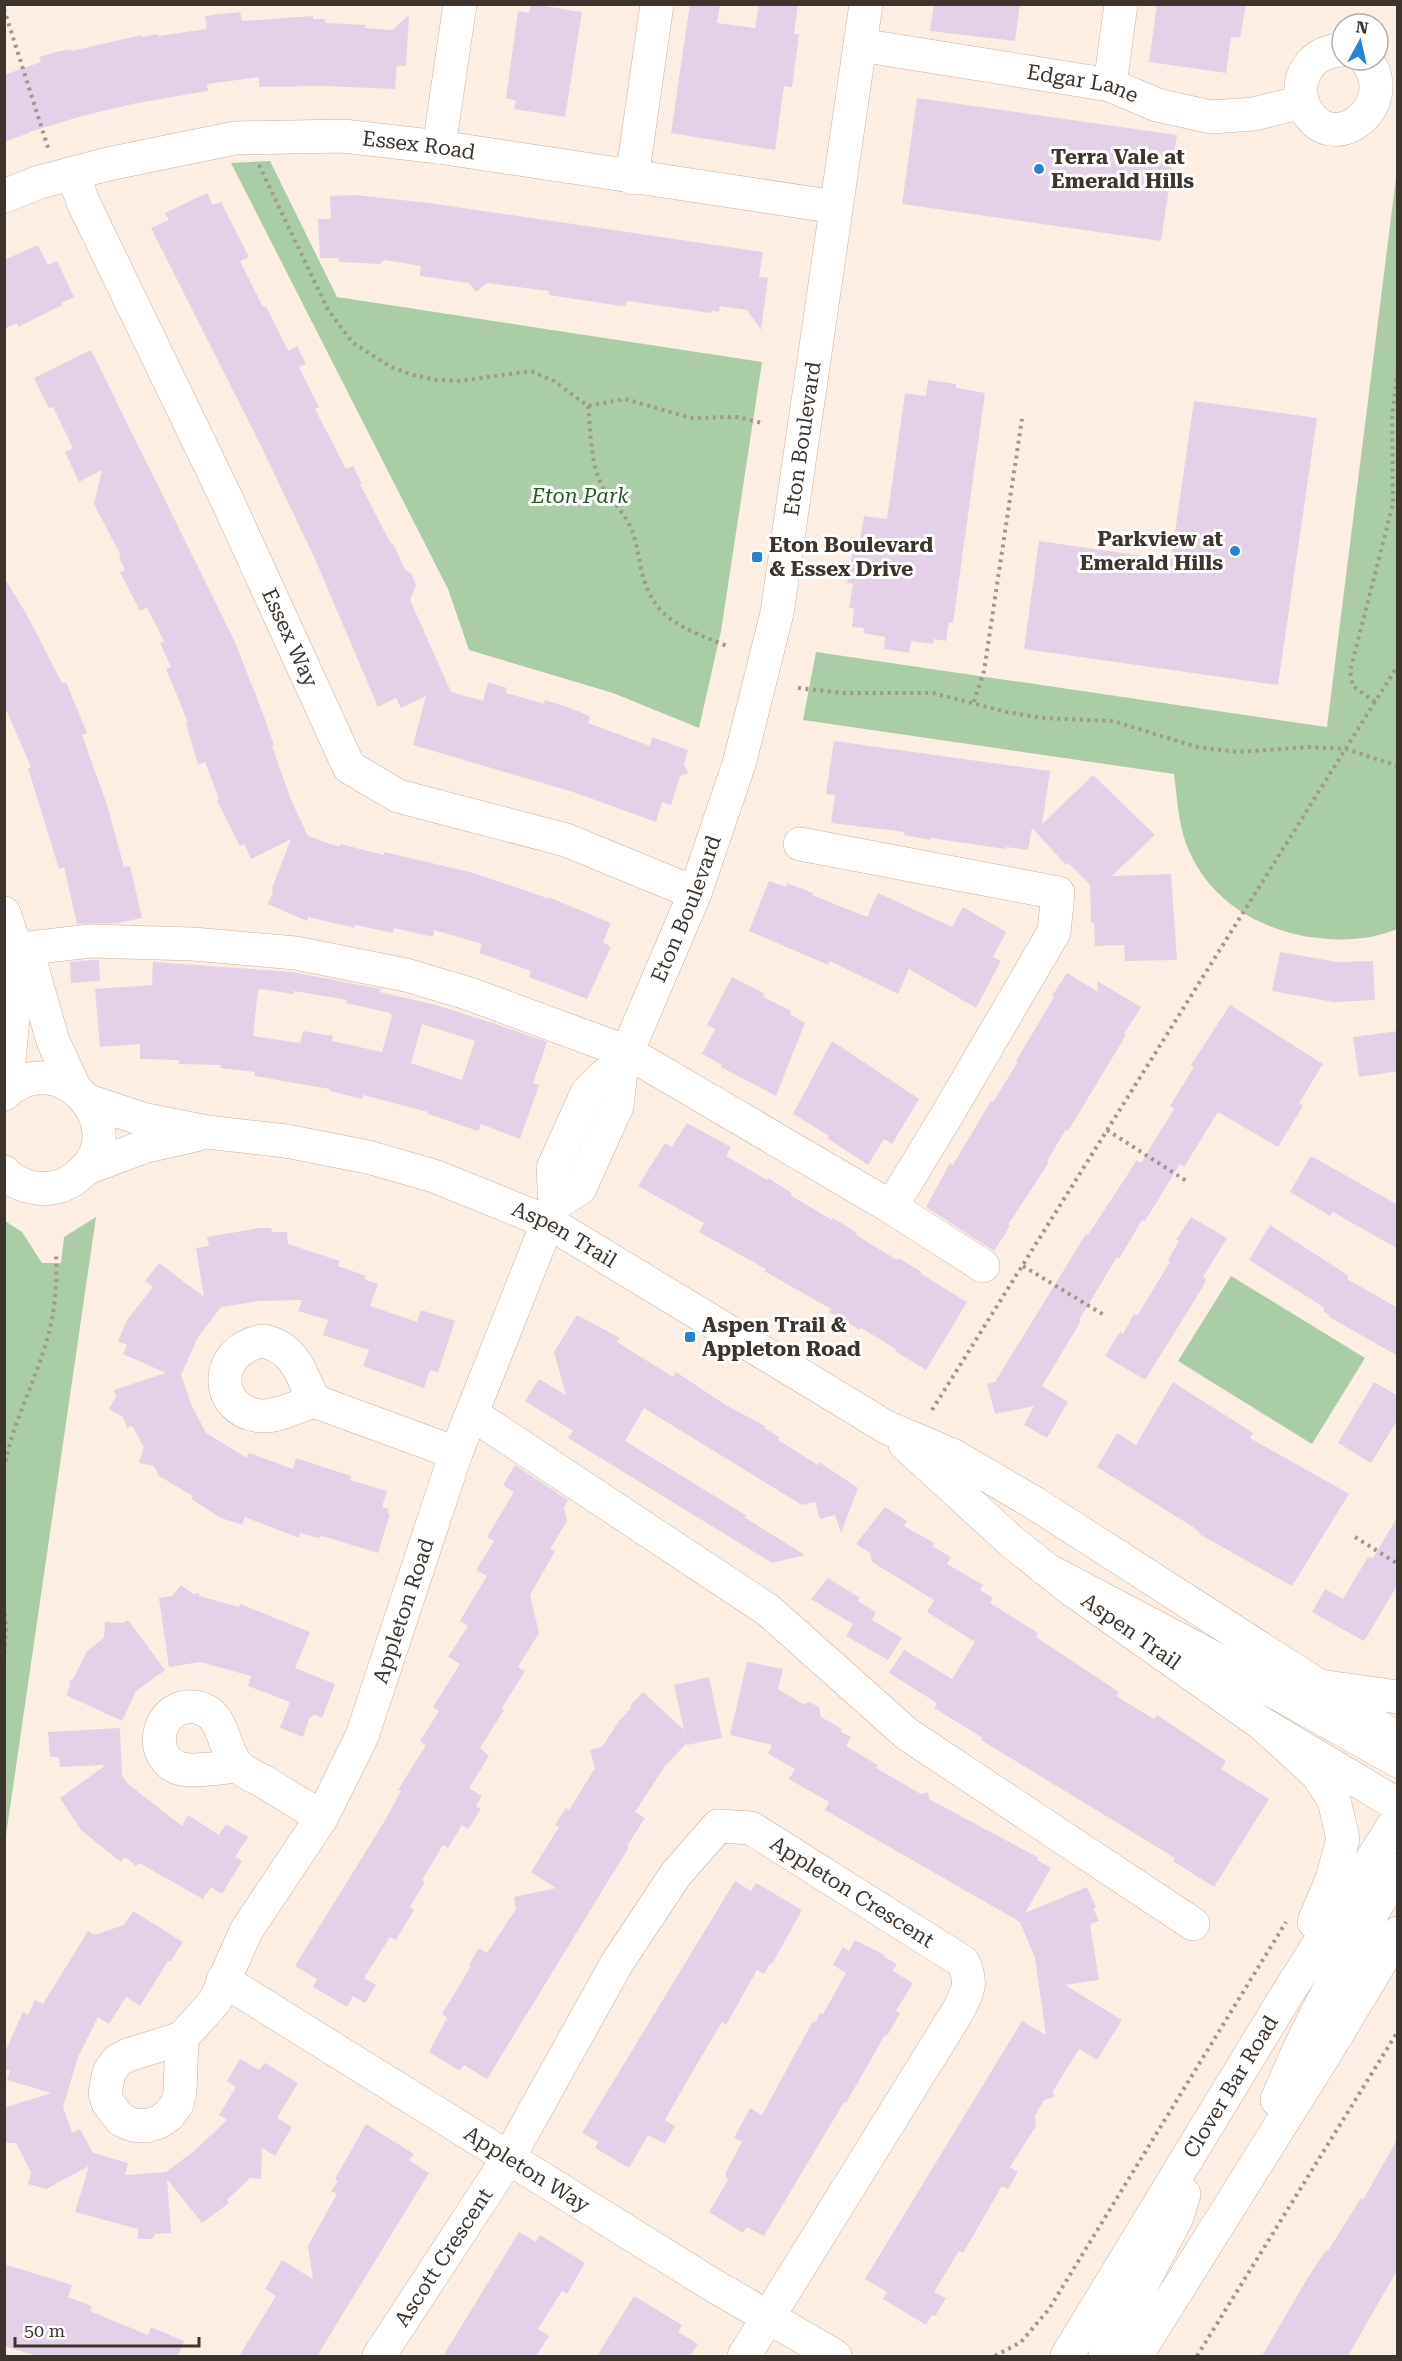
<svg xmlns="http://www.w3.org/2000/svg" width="1402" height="2361" font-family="'Roboto Serif',serif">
  <rect width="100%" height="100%" fill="#fceee2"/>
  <g fill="#aacda7">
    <polygon points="270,161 337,297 762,362 721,631 699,728 613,693 469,650 448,589 231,163"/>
    <path d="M1397 170V929C1389 932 1380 935 1371 937 1302 948 1222 921 1191 855 1178 828 1178 803 1174 774L803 720 816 652 1327 727Z"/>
    <polygon points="96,1217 5,1842 5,1221 22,1232 42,1263 61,1263 64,1237"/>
    <polygon points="1231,1276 1365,1358 1312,1444 1178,1361"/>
  </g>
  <g fill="#e5d1e7" fill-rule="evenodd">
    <polygon points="531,4 582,12 565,117 514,109 516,101 506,98 518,11 529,13"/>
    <polygon points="690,4 720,4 717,23 755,28 759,4 798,4 794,34 799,34 792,87 784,86 775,150 671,133"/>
    <polygon points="934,4 1020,4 1015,41 930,31"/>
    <polygon points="1157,4 1246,4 1240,38 1231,37 1226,73 1149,62"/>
    <polygon points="240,12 242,21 313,16 313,19 325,19 325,23 366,25 365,28 392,30 409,15 406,66 397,66 395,89 323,86 259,87 259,77 207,84 208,91 137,103 82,116 29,132 29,133 4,142 4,75 41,62 39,57 60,51 71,49 72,51 141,35 142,37 158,34 158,36 207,29 205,16"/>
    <polygon points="917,98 1177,135 1161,241 902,204"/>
    <polygon points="207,193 213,205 221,202 249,257 240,261 263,307 266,306 288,351 297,346 306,364 299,367 319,407 315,409 346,469 353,466 362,484 360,484 391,544 393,543 405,570 411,573 416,585 410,600 451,692 483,701 488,682 507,688 506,693 544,704 545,700 565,706 587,715 590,717 588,723 650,746 652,737 688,750 684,764 688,773 680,776 671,805 662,802 656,822 573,792 413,745 426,696 401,708 396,698 378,707 315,559 261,446 151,228 169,220 165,213"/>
    <polygon points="356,195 429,203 763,252 759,277 768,278 761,330 747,310 720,306 719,312 712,311 711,313 627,301 626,305 621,306 549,295 549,291 487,283 476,292 469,283 420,276 421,266 385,260 380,264 339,262 339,258 320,258 318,219 331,219 330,196"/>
    <polygon points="38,245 48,265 57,261 74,297 61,303 62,305 18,327 17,323 4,329 4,260"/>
    <polygon points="91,350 235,642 263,714 274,745 272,746 291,800 308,836 339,847 340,844 384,855 384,852 470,872 547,898 548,897 611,923 603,942 611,947 587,999 529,977 531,971 479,953 482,944 434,930 433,937 394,928 393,933 355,925 355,928 308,917 307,921 268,904 273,891 272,888 291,839 251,859 244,844 240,846 217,800 219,799 205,762 198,765 186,723 188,722 166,669 171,667 160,643 164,641 147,607 140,611 120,572 125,570 119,557 121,556 94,504 102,470 79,482 65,452 73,448 53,407 49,408 34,378"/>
    <polygon points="928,380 956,384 956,388 985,393 953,623 949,622 946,641 934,639 933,644 911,641 909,653 884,649 885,637 863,633 864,628 852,627 854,608 849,608 853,584 847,583 855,538 860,539 864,516 887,519 905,393 926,396"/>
    <polygon points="1194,401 1317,418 1278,685 1024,649 1039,541 1171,560"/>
    <polygon points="4,577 27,615 62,683 66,682 87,733 82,735 107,805 124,867 130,866 142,918 117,923 77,924 64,867 59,869 28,768 31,767 4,705"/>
    <polygon points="834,741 1050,771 1042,824 1093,775 1155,835 1112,876 1171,874 1177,960 1125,961 1124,945 1095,946 1094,923 1091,923 1090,885 1068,863 1066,865 1032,828 1028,850 1006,847 1005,849 931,838 931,840 904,835 905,832 831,823 835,795 826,794"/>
    <polygon points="769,881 786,887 787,883 813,893 812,895 867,917 878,893 952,927 963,907 1006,932 993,957 1001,961 976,1008 909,969 898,994 830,961 828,965 749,931"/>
    <polygon points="1280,952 1337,962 1373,961 1375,1000 1334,1002 1272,991"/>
    <polygon points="91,960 99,960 100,981 71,983 70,962"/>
    <path d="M153 962 293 972 381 989 380 992 436 1005 493 1023 547 1042 533 1083 539 1085 520 1139 481 1124 478 1131 428 1114V1112L363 1095 362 1099 330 1091V1089L254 1076 255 1072 220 1068 221 1065 179 1064V1060L140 1059V1044L100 1047 95 989 152 985ZM260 989 294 994V991L347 1000 346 1003 390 1013 392 1016 382 1052 332 1041 333 1036 303 1031 300 1043 253 1036 258 991ZM422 1024 475 1041 462 1080 411 1063Z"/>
    <polygon points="1067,973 1098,992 1097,981 1141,1007 1124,1034 1126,1035 1068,1131 1066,1129 1047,1161 1049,1162 1008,1225 1010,1226 994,1251 926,1207 950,1163 953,1165 991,1101 993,1102 1018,1062 1016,1061 1054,997 1052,996"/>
    <polygon points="732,977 765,994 763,997 791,1011 790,1014 805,1023 776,1096 721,1067 722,1065 702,1054 715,1029 707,1025"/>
    <polygon points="1230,1005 1323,1064 1299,1103 1303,1106 1278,1147 1218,1112 1184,1167 1180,1164 1145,1221 1142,1220 1119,1259 1117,1257 1079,1320 1081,1321 1042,1386 1068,1402 1047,1438 1024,1425 1034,1406 995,1414 987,1384 995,1382 1086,1234 1088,1235 1137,1160 1141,1163 1174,1109 1170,1106 1194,1067 1191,1065"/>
    <polygon points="1398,1031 1398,1071 1359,1077 1353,1037"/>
    <polygon points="832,1041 919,1099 892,1144 884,1139 868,1165 827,1138 829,1136 793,1114"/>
    <polygon points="687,1123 731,1147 726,1156 767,1180 768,1178 792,1193 790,1195 832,1220 833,1218 857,1233 856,1235 897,1260 898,1258 922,1272 921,1274 967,1302 926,1370 895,1351 896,1349 861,1328 860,1330 829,1312 831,1309 764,1271 766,1269 699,1232 704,1223 638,1186 665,1143 672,1147"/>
    <polygon points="1311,1156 1398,1205 1398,1249 1333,1212 1330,1216 1290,1192"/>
    <polygon points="1191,1217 1227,1238 1203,1277 1206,1279 1204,1285 1145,1380 1105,1356 1120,1332 1123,1334 1134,1314 1137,1316 1170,1262 1168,1260 1179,1241 1176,1240"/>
    <polygon points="1270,1225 1349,1276 1347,1279 1398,1308 1398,1356 1329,1317 1330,1315 1323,1311 1325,1308 1249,1260"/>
    <polygon points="260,1228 271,1228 272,1232 287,1232 288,1244 340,1261 338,1266 366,1276 364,1279 378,1284 370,1306 417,1322 421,1310 455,1321 438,1372 430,1370 424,1388 363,1366 369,1350 323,1335 328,1320 298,1311 302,1300 259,1301 221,1307 198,1337 181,1375 192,1406 206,1433 247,1458 249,1453 293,1469 296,1458 351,1476 350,1480 387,1491 382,1507 389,1509 388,1513 390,1514 378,1553 322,1536 318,1538 300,1533 299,1538 245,1517 242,1525 221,1518 191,1499 193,1496 159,1476 154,1466 139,1463 144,1447 132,1426 127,1428 123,1417 109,1409 116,1397 114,1390 166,1373 123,1354 127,1345 118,1341 127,1320 153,1287 145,1281 159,1263 204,1297 196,1248 209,1246 207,1237"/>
    <polygon points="577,1315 620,1338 617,1342 673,1377 676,1372 724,1404 765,1426 764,1428 779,1437 778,1440 818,1465 819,1462 858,1488 841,1533 835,1515 820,1519 815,1502 802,1505 644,1408 625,1441 747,1516 744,1517 805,1555 772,1563 568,1438 573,1431 525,1401 539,1379 566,1395 554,1352"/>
    <polygon points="1173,1382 1253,1433 1250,1438 1349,1494 1292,1586 1199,1534 1200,1533 1193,1527 1097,1467 1117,1433 1136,1445"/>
    <polygon points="1374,1382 1398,1396 1398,1419 1371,1463 1338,1443"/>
    <polygon points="515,1465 568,1500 564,1508 567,1521 550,1549 555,1551 530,1595 539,1633 518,1667 525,1671 502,1708 504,1710 480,1748 489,1756 469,1788 482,1796 476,1806 481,1809 468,1829 462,1825 448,1848 443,1845 422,1880 425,1882 410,1907 414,1910 396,1940 390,1937 364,1978 376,1985 365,2003 353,1996 347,2007 313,1987 317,1979 295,1966 384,1822 401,1791 398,1790 426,1745 420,1741 439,1711 433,1707 460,1664 448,1657 468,1626 460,1621 487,1576 476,1570 494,1541 487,1537 514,1492 503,1485"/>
    <polygon points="885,1507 907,1521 904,1526 934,1543 932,1546 951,1557 947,1564 983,1585 980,1590 993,1598 990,1603 1038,1633 1036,1637 1119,1692 1116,1696 1154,1719 1157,1715 1226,1761 1221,1769 1269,1799 1214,1887 1173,1861 1175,1858 981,1740 983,1738 934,1708 937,1703 889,1673 904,1650 952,1679 975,1642 927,1612 934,1600 872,1562 870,1553 856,1544"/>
    <polygon points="1398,1516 1398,1584 1364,1641 1312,1612 1325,1589 1343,1599 1368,1557 1373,1558"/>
    <polygon points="828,1578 860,1598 858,1601 876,1612 872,1620 902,1638 888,1660 846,1636 853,1624 811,1599"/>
    <polygon points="181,1585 193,1594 199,1593 199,1596 239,1607 240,1604 310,1632 295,1668 335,1684 322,1718 314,1714 312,1718 310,1716 303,1737 280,1728 290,1702 248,1686 251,1676 200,1662 169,1667 159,1598 172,1596"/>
    <polygon points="128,1620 165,1670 136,1691 122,1721 66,1695 70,1686 69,1681 73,1679 87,1651 104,1638 105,1622 123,1623"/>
    <polygon points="747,1662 783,1669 778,1689 803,1704 810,1702 819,1707 821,1717 842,1729 841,1732 851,1737 846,1746 878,1765 876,1768 921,1794 928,1792 929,1799 1039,1858 1037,1860 1051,1868 1025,1913 1087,1887 1096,1907 1093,1908 1099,1921 1090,1924 1099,1980 1065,1985 1122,2020 1097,2060 1079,2049 1053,2091 1054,2097 1044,2100 1035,2115 1036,2126 1010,2167 1018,2172 1008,2189 1002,2186 963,2253 959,2251 934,2292 946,2298 935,2316 932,2315 926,2325 883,2299 887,2292 865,2279 1022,2021 1046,2035 1035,1958 1020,1922 825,1810 829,1802 789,1779 795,1769 768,1754 772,1745 730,1735"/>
    <polygon points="709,1677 722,1738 687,1745 687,1743 665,1766 635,1812 645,1818 627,1846 629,1847 487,2079 464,2065 460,2071 429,2052 447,2018 442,2014 471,1966 469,1965 479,1948 487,1953 516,1909 514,1897 556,1888 531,1872 559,1827 555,1825 566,1808 569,1810 595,1768 590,1750 602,1747 619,1721 631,1708 630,1706 643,1692 684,1730 674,1685"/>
    <polygon points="120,1728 122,1776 128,1784 182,1826 188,1815 219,1835 226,1824 248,1837 235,1857 242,1861 222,1894 211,1887 203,1899 139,1863 136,1866 125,1857 121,1862 81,1830 60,1798 106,1765 60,1767 59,1757 50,1757 48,1732"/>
    <polygon points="735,1881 751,1891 756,1883 802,1910 772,1964 770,1963 764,1974 757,1970 726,2025 722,2022 694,2069 665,2120 675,2126 665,2144 648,2135 629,2168 595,2148 598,2142 582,2133"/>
    <polygon points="133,1911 183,1942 170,1962 168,1961 140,2006 126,1997 109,2024 98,2017 78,2057 63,2107 72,2133 80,2129 93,2153 128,2163 125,2175 166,2172 194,2151 227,2120 219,2115 236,2087 227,2081 240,2059 259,2070 265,2063 298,2083 277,2118 292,2127 275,2156 262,2148 261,2179 250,2178 227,2200 229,2203 202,2223 167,2179 171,2233 155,2234 152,2239 138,2239 138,2229 75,2212 89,2166 46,2189 28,2184 31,2172 16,2143 4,2143 4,2108 51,2093 7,2080 10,2071 4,2069 4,2054 23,2012 28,2015 35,2000 43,2004 88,1931 94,1935 124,1925"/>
    <polygon points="855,1940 885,1955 884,1957 897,1964 893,1971 913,1983 896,2011 900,2013 887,2036 885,2035 846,2103 844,2102 764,2236 747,2227 743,2233 709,2212 728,2180 725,2174 742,2142 734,2138 750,2108 762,2115 813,2021 815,2023 820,2013 823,2014 846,1973 833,1965 843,1947 849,1951"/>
    <polygon points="366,2124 414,2154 409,2160 429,2173 317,2356 239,2356 276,2296 265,2289 282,2260 313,2279 308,2246 337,2194 331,2191 338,2181 335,2179"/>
    <polygon points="1398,2138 1398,2269 1348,2356 1262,2356 1307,2279 1326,2250 1328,2251 1361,2198 1363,2200"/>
    <polygon points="519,2232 536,2242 540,2235 585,2263 567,2294 562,2291 538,2329 549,2336 536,2356 443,2356"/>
    <polygon points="4,2264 72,2285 68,2297 92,2306 90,2311 148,2335 151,2327 184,2341 178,2356 37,2356 4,2346"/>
    <polygon points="634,2296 682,2325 678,2332 698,2344 690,2356 597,2356"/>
  </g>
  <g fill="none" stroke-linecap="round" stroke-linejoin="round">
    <g stroke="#c7b19e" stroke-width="34">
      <g id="minor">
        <path id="s1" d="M860 45 1110 85 1157 105 1211 117 1254 114 1302 102"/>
        <path d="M1342 50C1325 51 1313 57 1305 72 1299 84 1300 97 1305 108 1332 161 1402 104 1366 60"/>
        <polyline points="1110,85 1121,4"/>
        <polyline points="439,147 460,4"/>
        <path id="s2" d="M73 173 83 202 227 500 349 767 398 796 566 840 695 893"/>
        <polyline points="632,178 657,4"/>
        <path id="s3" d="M4 196 40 182 108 164 235 138 343 136 439 147 836 207"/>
        <polyline points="800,844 1058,893 1054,932 947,1115 891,1207"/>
        <polyline points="4,913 16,948 32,968 53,1041 75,1089"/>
        <polyline points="4,951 90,941 193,944 296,953 406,975 467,993 627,1052 891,1207 983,1266"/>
        <polyline points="6,1092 13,1019 7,970 16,948"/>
        <path d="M4 1094C59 1042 132 1127 83 1171 74 1180 64 1187 51 1188 34 1190 16 1185 4 1172"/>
        <path id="s4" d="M88 1101 142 1119 207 1132 286 1141 368 1157 434 1176 548 1222 886 1427 954 1456 1036 1504 1319 1686 1398 1740"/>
        <polyline points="87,1168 143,1147 196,1135"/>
        <path id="s5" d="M555 1204 580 1188 617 1106 622 1064 695 893 739 764 777 613 866 4"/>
        <path d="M263 1341C296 1348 301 1374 314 1401 298 1406 278 1417 261 1416 213 1412 212 1349 263 1341Z"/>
        <polyline points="314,1401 456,1453"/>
        <polyline points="472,1414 768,1610 907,1734 1193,1924"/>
        <path id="s6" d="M905 1444 1012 1542 1071 1589 1261 1723 1398 1805"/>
        <path d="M238 1766C222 1767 192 1773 178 1768 145 1754 159 1702 195 1707 227 1712 221 1750 239 1767 245 1773 255 1777 263 1781 282 1793 302 1805 322 1817"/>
        <path id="s7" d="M223 1980 711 2284 835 2356"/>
        <path id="s8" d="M182 2038 180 2092 177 2104 169 2115 159 2122 146 2126 133 2125 121 2120 108 2103 105 2093 109 2072 117 2061 128 2055 182 2038 215 2001 246 1931 322 1817 362 1736 456 1453 555 1204 553 1168 587 1093 605 1075 622 1064"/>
        <path id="s9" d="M379 2356 509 2157 617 1963 676 1874 718 1826 751 1828 963 1962C973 1983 968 1991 958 2011L744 2356"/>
      </g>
    </g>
    <g stroke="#c7b19e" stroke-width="34">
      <g id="major">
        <polyline points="1044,1568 1220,1661 1398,1761"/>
        <polyline points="1319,1686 1398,1697"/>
        <polyline points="1261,1723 1318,1775 1334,1800 1343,1839 1332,1879 1314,1922"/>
        <path d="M1277 2100C1309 2020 1353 1944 1398 1870"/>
        <path id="s10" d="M1067 2356 1281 2004 1398 1818"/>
        <polyline points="1105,2356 1177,2217 1184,2194"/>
        <polyline points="1136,2356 1325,2054 1398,1933"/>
      </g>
    </g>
    <g stroke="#a3978e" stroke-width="4" stroke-dasharray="3 4.5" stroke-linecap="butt">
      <polyline points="4,9 49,151"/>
      <polyline points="259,165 328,310 353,343 391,367 413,375 437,380 460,381 531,371 554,381 588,406 625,399 691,418 737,417 762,423"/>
      <path d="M588 406C591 434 590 467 605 491 613 502 623 512 629 524 637 540 638 556 642 573 654 621 686 629 727 646"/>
      <polyline points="798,688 843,693 933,693 1007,712 1042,718 1113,721 1197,747 1238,752 1309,747 1346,749 1398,766"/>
      <polyline points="974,702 984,671 1022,419"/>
      <polyline points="1375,702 1353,686 1350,671 1393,504 1392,418 1398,369"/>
      <polyline points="1107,1130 1188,1182"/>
      <polyline points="1023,1266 1104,1315"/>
      <polyline points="932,1410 1398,665"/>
      <path d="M4 1469C13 1417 42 1371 52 1319 56 1298 57 1275 56 1254"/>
      <polyline points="1355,1537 1398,1564"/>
      <polyline points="4,1606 6,1627 4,1661"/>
      <polyline points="995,2356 1021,2342 1049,2309 1286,1922"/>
      <polyline points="1197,2356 1398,2031"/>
    </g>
    <use href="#minor" stroke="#fff" stroke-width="33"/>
    <use href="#major" stroke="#fff" stroke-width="33"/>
  </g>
  <g fill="#2982cf" stroke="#fff" stroke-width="2">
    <circle cx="1039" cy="169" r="6"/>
    <circle cx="1235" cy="551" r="6"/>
    <rect x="751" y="551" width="12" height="12" rx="3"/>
    <rect x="684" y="1331" width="12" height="12" rx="3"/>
  </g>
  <g text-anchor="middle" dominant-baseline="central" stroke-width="6" stroke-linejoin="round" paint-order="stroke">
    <g font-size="21" fill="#3d342d" stroke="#fff">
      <text stroke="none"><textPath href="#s1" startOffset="226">Edgar Lane</textPath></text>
      <text stroke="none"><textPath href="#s3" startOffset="423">Essex Road</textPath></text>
      <text stroke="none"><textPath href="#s5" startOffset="816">Eton Boulevard</textPath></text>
      <text stroke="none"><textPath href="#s2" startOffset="513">Essex Way</textPath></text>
      <text stroke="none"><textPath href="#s5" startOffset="330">Eton Boulevard</textPath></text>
      <text stroke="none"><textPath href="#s4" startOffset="498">Aspen Trail</textPath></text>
      <text stroke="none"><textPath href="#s8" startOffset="753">Appleton Road</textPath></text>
      <text stroke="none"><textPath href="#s6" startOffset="294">Aspen Trail</textPath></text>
      <text stroke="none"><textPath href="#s9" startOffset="783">Appleton Crescent</textPath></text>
      <text stroke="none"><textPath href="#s10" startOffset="315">Clover Bar Road</textPath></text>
      <text stroke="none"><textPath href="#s7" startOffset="358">Appleton Way</textPath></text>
      <text stroke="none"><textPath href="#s9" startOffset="118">Ascott Crescent</textPath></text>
    </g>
    <g font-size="21" font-weight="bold" fill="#3d342d" stroke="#fff" text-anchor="start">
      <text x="1051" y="157">Terra Vale at<tspan x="1051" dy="24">Emerald Hills</tspan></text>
      <text x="1223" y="539" text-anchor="end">Parkview at<tspan x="1223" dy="24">Emerald Hills</tspan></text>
      <text x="769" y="545">Eton Boulevard<tspan x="769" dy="24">&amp; Essex Drive</tspan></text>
      <text x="702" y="1325">Aspen Trail &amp;<tspan x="702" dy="24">Appleton Road</tspan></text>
    </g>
    <g font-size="21" font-style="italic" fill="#235c21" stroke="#fff">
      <text x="580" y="496">Eton Park</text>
    </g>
  </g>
  <rect width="1402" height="2361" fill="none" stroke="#3d342d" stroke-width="12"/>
  <g transform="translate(1360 42) rotate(8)"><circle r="28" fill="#ffffff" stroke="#b1aeab" stroke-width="1.5"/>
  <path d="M0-4.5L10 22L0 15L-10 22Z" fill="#2982cf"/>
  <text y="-9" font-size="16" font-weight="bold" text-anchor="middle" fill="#3d342d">N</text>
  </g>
  <path d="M15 2337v9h184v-9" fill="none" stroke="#3d342d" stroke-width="3"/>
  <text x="24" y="2337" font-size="18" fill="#3d342d" stroke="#ffffff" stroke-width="4.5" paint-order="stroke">50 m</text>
</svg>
